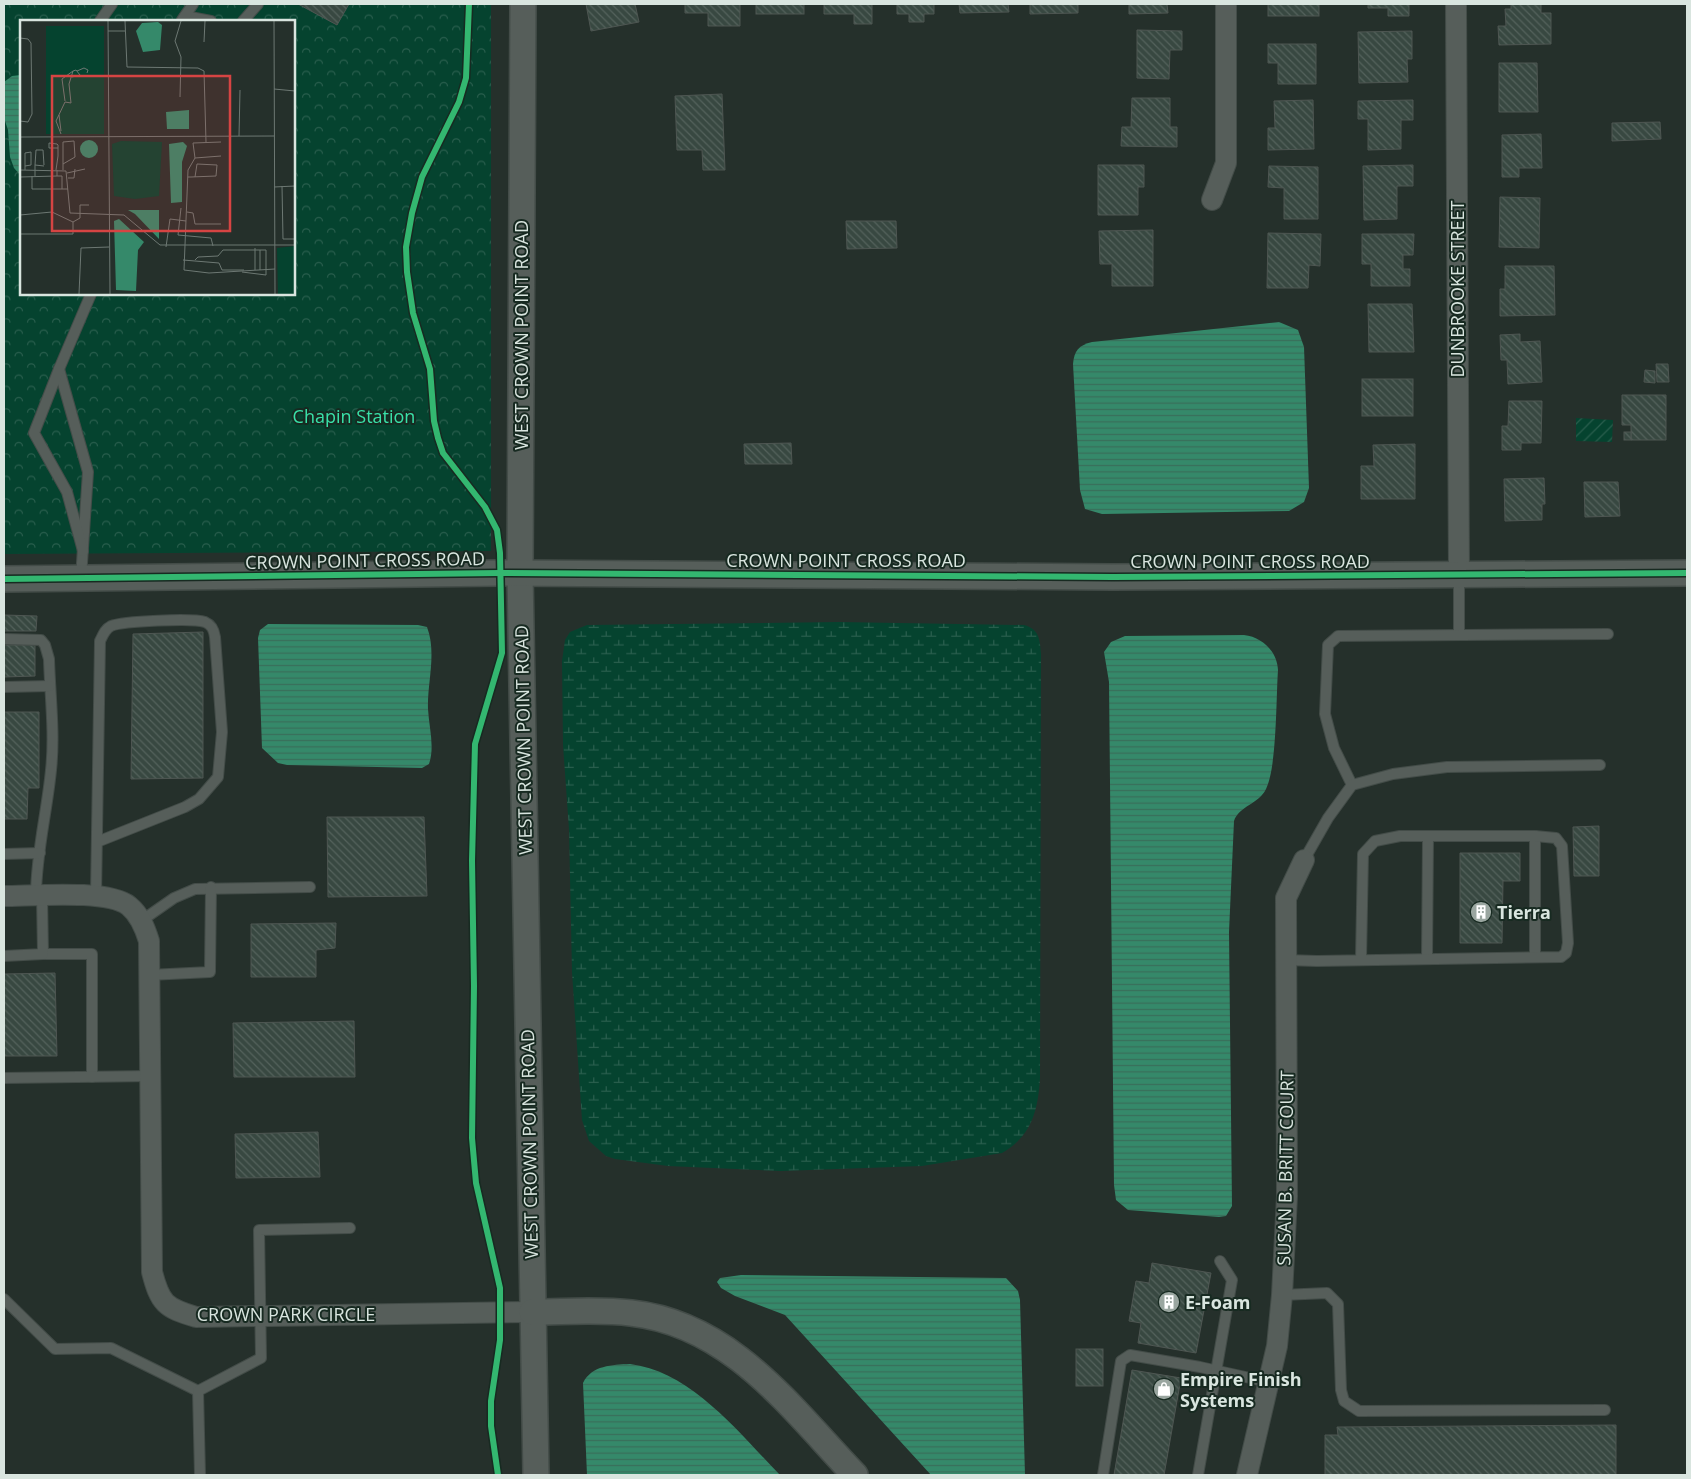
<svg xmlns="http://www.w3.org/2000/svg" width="1691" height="1479" font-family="'Open Sans',sans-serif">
  <defs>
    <pattern id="wetland-marsh" width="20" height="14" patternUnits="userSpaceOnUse" patternTransform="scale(1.25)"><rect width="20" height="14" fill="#05432f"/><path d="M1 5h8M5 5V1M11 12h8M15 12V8" fill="none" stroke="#295e4d"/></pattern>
    <pattern id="park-crowns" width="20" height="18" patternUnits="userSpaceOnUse" patternTransform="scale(1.25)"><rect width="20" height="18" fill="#05432f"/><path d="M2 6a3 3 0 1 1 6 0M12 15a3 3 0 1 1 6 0" fill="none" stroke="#295e4d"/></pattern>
    <pattern id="garden-furrows" width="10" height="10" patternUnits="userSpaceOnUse" patternTransform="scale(1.25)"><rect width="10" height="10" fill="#05432f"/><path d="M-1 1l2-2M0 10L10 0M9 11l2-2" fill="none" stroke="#295e4d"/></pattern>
    <pattern id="water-rules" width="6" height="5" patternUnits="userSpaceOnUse" patternTransform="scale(1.25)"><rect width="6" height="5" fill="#35896a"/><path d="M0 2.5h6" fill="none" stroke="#3a6e5a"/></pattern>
    <pattern id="building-back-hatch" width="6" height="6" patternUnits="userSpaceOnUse" patternTransform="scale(1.25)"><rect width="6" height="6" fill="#384841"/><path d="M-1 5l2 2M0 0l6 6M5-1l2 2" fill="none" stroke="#54625c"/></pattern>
  </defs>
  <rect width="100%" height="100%" fill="#25302b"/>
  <path fill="url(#wetland-marsh)" d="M839 622 1024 625C1039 629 1040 639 1041 654L1040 1078C1038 1110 1032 1136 1002 1153L922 1166 781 1171 668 1166 615 1159 606 1156 589 1141 582 1120 572 972 569 829 563 745 562 661 565 640 570 632 587 625Z"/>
  <path fill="url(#park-crowns)" fill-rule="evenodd" d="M4 4H491V551L4 554ZM21 21H294V294H21Z"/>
  <polygon fill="url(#garden-furrows)" points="1576,418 1613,420 1612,442 1576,441"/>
  <g fill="url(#water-rules)">
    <polygon points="21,75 21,176 14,168 10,157 8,130 4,118 4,82 12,76"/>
    <path d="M1279 322 1298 330 1304 347 1309 488 1304 502 1289 511 1102 514 1085 509 1080 490 1073 364C1074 351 1079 345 1092 342Z"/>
    <path d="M268 624 418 625 427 627C437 653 427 683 428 709 429 728 435 746 429 764L422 768 287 765 278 763 262 748 258 638 260 630Z"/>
    <path d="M1244 635C1262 637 1277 651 1278 670 1276 698 1277 767 1266 789 1259 804 1239 806 1234 821L1229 932 1232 1206 1226 1216 1219 1217 1128 1210 1116 1200 1114 1185 1109 682 1104 652 1111 642 1125 636Z"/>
    <polygon points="741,1275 1006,1278 1018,1291 1020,1300 1025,1475 931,1475 785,1315 735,1296 721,1288 717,1282 720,1278"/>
    <path d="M630 1364C691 1371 740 1434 780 1475H587L583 1383C592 1365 612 1365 630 1364Z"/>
  </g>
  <g fill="url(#building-back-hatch)" stroke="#4e5652">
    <polygon points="298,4 349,4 337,25"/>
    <polygon points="586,4 635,4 639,22 591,31"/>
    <polygon points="685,4 740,4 740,26 708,26 708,13 685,13"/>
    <rect x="756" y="4" width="48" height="10"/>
    <polygon points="824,4 872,4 872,24 854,24 854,14 824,14"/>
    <polygon points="897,4 934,4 934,14 924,14 924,22 909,22 909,14 897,14"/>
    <polygon points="959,4 1008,4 1009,12 960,13"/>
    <polygon points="1030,4 1078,4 1078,13 1030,14"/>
    <polygon points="1129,4 1167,4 1168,13 1129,14"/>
    <rect x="1268" y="4" width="51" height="12"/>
    <polygon points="1368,4 1409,4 1409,16 1388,16 1388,8 1368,8"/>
    <polygon points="1511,4 1541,4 1541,13 1551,13 1551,44 1499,45 1498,26 1506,26 1505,9 1511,9"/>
    <polygon points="1137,30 1182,31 1182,50 1170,50 1169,79 1137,78"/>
    <polygon points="1412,31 1412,59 1407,59 1408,82 1359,83 1358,32"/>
    <polygon points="1268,44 1316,44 1316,84 1278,84 1278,63 1268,63"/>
    <polygon points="1499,63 1537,63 1538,112 1499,112"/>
    <polygon points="722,94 725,170 703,170 702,150 677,150 675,96"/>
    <polygon points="1132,98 1170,98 1170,127 1177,127 1177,147 1121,146 1122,127 1131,127"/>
    <polygon points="1313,100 1314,149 1268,150 1268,128 1275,128 1274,101"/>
    <polygon points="1413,100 1413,120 1401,120 1401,149 1368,150 1368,119 1358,119 1358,101"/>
    <polygon points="1660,122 1661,139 1612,141 1612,123"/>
    <polygon points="1541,134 1542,168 1519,168 1519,177 1502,177 1502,135"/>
    <polygon points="1098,165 1144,165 1144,187 1138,187 1138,215 1098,215"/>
    <polygon points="1413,165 1413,186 1397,186 1397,219 1364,220 1363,166"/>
    <polygon points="1269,166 1318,167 1318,219 1284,219 1284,188 1268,187"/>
    <polygon points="1500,197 1540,198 1539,248 1499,247"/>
    <polygon points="846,221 896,221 897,248 847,249"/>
    <polygon points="1153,230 1153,286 1112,286 1112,264 1100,264 1099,231"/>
    <polygon points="1268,233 1321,234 1320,266 1309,265 1308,288 1267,288"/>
    <polygon points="1362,234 1414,234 1413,255 1403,255 1403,269 1410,269 1410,286 1371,286 1371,264 1362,264"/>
    <polygon points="1505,266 1554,266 1555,315 1500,316 1500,289 1505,289"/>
    <polygon points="1368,304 1412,304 1414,352 1369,352"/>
    <polygon points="1520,334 1520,342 1540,341 1542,382 1508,384 1507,360 1501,360 1500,335"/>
    <polygon points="1656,364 1668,364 1669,382 1657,382"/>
    <polygon points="1645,370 1655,371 1655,383 1644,382"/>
    <rect x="1362" y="379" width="51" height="37"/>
    <polygon points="1622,395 1666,395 1666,440 1631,440 1631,425 1622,425"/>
    <polygon points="1509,401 1542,401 1541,443 1521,443 1521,450 1502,450 1502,426 1508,426"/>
    <rect x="1624" y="432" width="7" height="8"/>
    <polygon points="791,443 792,464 745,464 744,444"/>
    <polygon points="1415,444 1415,499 1361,499 1361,466 1374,466 1373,445"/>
    <polygon points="1544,478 1545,504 1542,504 1542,520 1505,521 1504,479"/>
    <polygon points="1584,482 1618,482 1620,516 1585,517"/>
    <polygon points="4,615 37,616 36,631 4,631"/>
    <polygon points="203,632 203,778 131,779 133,634"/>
    <polygon points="4,645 35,645 35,676 4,677"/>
    <polygon points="4,712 39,712 39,788 28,788 27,819 4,819"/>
    <polygon points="327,817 424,817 427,896 328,897"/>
    <polygon points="1599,826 1599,876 1574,876 1573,827"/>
    <polygon points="1460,853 1520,853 1520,881 1503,881 1502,943 1460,943"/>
    <polygon points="336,923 335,948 316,950 316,977 251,977 251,924"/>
    <polygon points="55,973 57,1056 4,1056 4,974"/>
    <polygon points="354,1021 355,1077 234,1077 233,1023"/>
    <polygon points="318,1132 320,1177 236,1178 235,1134"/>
    <polygon points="1152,1263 1211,1273 1196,1353 1138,1343 1141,1323 1129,1321 1136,1281 1149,1283"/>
    <rect x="1076" y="1349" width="27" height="37"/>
    <polygon points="1132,1370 1181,1378 1164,1475 1114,1475"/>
    <polygon points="1616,1425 1616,1475 1325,1475 1325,1435 1338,1435 1337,1427"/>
  </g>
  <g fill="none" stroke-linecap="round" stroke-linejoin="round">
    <g stroke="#434c48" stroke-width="12">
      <g id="service">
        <polyline points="185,16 211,21"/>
        <polyline points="182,20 193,4"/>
        <polyline points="100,21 112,4"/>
        <polyline points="243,21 258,4"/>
        <polyline points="59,369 88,472 81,578"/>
        <polyline points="83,551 67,492 34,433 59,369 91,294"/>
        <polyline points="1459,575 1459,635"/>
        <path d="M4 639 41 640 45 645 49 659C50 695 55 734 51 770 47 812 36 854 36 896"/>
        <polyline points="4,687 50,686"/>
        <polyline points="1352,785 1334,748 1325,714 1328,645 1338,636 1608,634"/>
        <polyline points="1535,836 1535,957"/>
        <polyline points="4,854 40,853"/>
        <polyline points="1304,860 1328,818 1352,785 1393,774 1447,767 1600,765"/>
        <path d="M96 896 100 641C103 635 105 629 111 626 123 621 193 618 205 622 212 625 214 630 215 637L222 732 218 777 199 799 185 807 97 842"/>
        <polyline points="141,921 174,898 195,889 310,887"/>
        <polyline points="43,954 92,954 92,1077"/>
        <polyline points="4,956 43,954 42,896"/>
        <polyline points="1427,959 1428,838"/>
        <polyline points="1286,960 1317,961 1561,957 1566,953 1568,943 1562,846 1556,838 1535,836 1400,836 1375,841 1363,854 1361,959"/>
        <polyline points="149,975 210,972 211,887"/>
        <polyline points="4,1078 151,1076"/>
        <polyline points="1282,1295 1327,1293 1338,1304 1341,1390 1344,1401 1359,1411 1605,1410"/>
        <polyline points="4,1299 55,1349 111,1348 198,1391"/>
        <polyline points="200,1475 198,1391 261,1358 259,1230 350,1228"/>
        <polyline points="1103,1475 1121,1361 1130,1355 1200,1367 1268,1382"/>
        <polyline points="1198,1475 1232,1280 1220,1261"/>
      </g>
    </g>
    <g stroke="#434c48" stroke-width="22">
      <g id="minor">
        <polyline points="1456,4 1459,575"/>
        <polyline points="1212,200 1226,163 1226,4"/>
        <path d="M4 896C32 896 108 889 129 906 140 915 145 928 149 941L152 1272C160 1303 165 1308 196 1317L532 1312"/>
        <polyline points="1247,1475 1277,1346 1282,1295 1287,1196 1286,898 1304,860"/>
      </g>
    </g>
    <g stroke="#434c48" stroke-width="28">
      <g id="tertiary">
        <polyline points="523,4 520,573 536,1475"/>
        <polyline points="4,579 500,573 1113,577 1687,573"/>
        <path d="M532 1312C564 1312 599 1309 631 1313 731 1324 790 1407 855 1475"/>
      </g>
    </g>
    <use href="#service" stroke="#565e5a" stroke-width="10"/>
    <use href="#minor" stroke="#565e5a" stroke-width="20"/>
    <use href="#tertiary" stroke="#565e5a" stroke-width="25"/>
    <g stroke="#172a21" stroke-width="9">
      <g id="cycleway">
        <polyline points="469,4 466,78 459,102 422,177 412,213 406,247 407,272 413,313 430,369 434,421 438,438 443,453 485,507 497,530 500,553 502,653 475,744 472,861 474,986 472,1138 476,1183 500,1288 500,1340 491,1401 491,1426 498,1475"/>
        <polyline points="4,579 500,573 1113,577 1687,573"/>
      </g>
    </g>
    <use href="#cycleway" stroke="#33b770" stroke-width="6"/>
  </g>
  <defs>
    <g id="building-disc" transform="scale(1.125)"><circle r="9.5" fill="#9aa6a0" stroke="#172a21"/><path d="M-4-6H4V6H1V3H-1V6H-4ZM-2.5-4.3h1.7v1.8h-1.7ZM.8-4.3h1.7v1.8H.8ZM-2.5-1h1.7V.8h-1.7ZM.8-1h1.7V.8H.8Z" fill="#fff"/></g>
    <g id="shop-disc" transform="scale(1.125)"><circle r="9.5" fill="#9aa6a0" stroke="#172a21"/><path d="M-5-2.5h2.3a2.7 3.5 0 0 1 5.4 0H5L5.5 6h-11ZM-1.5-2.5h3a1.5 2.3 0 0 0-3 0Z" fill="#fff"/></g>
  </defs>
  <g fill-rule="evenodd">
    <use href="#building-disc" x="1481" y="912"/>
    <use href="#building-disc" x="1169" y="1302"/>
    <use href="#shop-disc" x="1164" y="1389"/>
  </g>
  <g text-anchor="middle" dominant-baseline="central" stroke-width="4" stroke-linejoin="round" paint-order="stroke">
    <g font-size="18" fill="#d9e5df" stroke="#172a21">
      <text transform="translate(1457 289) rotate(-90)">DUNBROOKE STREET</text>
      <text transform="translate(521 335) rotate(-90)">WEST CROWN POINT ROAD</text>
      <text transform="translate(365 560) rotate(-1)">CROWN POINT CROSS ROAD</text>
      <text x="846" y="560">CROWN POINT CROSS ROAD</text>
      <text x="1250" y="561">CROWN POINT CROSS ROAD</text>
      <text transform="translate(523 740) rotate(-91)">WEST CROWN POINT ROAD</text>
      <text transform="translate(529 1144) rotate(-91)">WEST CROWN POINT ROAD</text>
      <text transform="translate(1285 1168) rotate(-89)">SUSAN B. BRITT COURT</text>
      <text x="286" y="1314">CROWN PARK CIRCLE</text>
    </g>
    <g font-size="18" fill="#39e1a8" stroke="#172a21">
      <text x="354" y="416">Chapin Station</text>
    </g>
    <g font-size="18" font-weight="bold" fill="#d9e5df" stroke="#172a21" text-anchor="start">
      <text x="1497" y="912">Tierra</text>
      <text x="1185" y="1302">E-Foam</text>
      <text x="1180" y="1379">Empire Finish<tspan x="1180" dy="21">Systems</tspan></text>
    </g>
  </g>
  <g transform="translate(20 20)">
    <rect width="275" height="275" fill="#25302b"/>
    <path d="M275 226V274H258L257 228Z" fill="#05432f"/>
    <path d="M101 121 142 122 139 176 115 179 94 176 92 124Z" fill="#05432f"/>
    <path d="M26 6H84V114H26Z" fill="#05432f"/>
    <path d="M138 2 142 5 140 30 123 32 116 11 122 3ZM169 90V109H147L146 92ZM60 129a9 9 0 1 1 18 0a9 9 0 1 1-18 0ZM163 122 167 126 162 142V182L151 183 149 124ZM108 190H139V219L115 194ZM99 199 124 222 118 230 116 271 96 270 94 201Z" fill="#35896a"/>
    <path fill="none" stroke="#6d7873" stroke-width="1" d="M88 1 90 274M105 1 107 47 178 48 184 51 186 122M254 1 255 274M88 11H105M0 18 8 19 11 23 12 94 8 102 0 101M184 22 185 1M57 51 64 48 68 50 67 53M52 57 60 55 56 50 53 51M254 69 275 71M160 77 161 37 155 21 161 1M39 95 41 111M41 114 36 101 45 82 51 83 49 64 53 51 42 59 45 81M219 116 220 70M0 117 254 116M201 136 175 138 168 150 164 250 189 253 255 249M175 138 173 123 201 122M15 145 16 130H23L24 145M5 146 11 145V132L5 133V150M0 150 46 151 50 193 104 195 140 225H275M36 150 38 136V125L37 124 29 123V128H38M43 150V122L54 121 55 137 43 144M47 153 65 149M12 156V169H48M15 156V145L24 146M37 156H42V169M0 157 37 156V150M168 157H171L196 156 197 145 177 144 175 157M48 158H54L55 149M262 166 263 219H275M254 167 275 166M161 188 158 215 191 218 193 226M167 192 173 193 175 204H201M0 195 32 192 53 202M0 214H53V202L60 198V185H69M146 227 150 199 166 201M240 230V250M163 240 199 243 202 250H224M175 240 178 237 198 236 203 230H246V255L222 252M235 250V228M59 274 61 228 89 227"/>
    <path fill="#d64443" fill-opacity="0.15" stroke="#d64443" stroke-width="2.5" d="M32 56H210V211H32Z"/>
    <rect width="275" height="275" fill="none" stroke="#d9e5df" stroke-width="2.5"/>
  </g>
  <rect width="1691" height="1479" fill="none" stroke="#d9e5df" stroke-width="10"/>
</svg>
